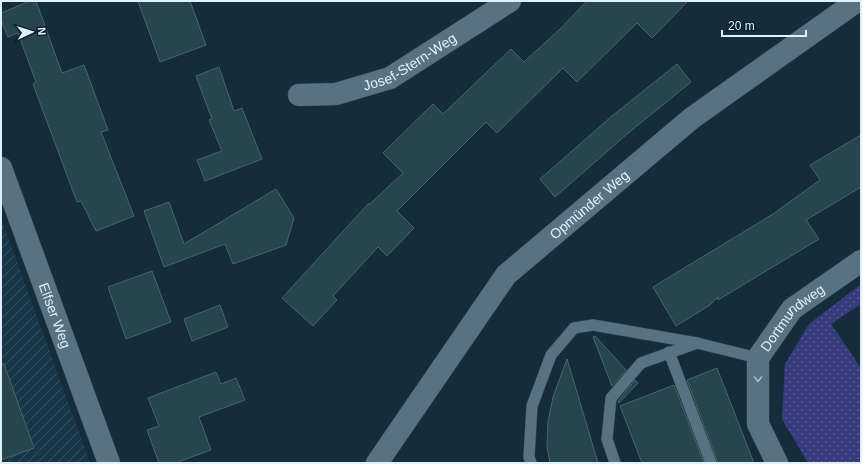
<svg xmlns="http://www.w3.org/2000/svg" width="862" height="464" font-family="Helvetica,sans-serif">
  <defs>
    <pattern id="industrial-furrows" width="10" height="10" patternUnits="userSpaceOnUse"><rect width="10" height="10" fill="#173748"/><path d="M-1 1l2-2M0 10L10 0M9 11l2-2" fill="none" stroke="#385463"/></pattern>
    <pattern id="grass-dots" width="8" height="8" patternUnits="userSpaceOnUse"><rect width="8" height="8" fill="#373b7e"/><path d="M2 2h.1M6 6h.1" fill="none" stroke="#545891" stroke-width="1.8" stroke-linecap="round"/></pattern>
  </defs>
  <rect width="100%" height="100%" fill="#152c3a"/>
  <polygon fill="url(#industrial-furrows)" points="1,218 89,460 90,463 1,463"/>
  <polygon fill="url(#grass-dots)" points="861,284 861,304 831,324 861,368 861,463 808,463 782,419 785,364 809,324"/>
  <g fill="#26454c" stroke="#46666e">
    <polygon points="30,1 36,1 62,73 84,65 108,130 101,132 134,216 96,231 81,201 77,202 33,84 36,82 18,33 8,37 1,20 1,13"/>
    <polygon points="138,1 190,1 206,45 160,62"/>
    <polygon points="587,1 688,1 652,38 637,23 577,82 563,68 497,133 486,122 397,211 414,228 387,256 378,247 333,296 337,300 313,326 282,298 368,204 370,204 403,173 383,153 433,104 443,114 511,49 524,62 560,29"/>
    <polygon points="677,64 691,82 627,134 555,197 540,179 612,116"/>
    <polygon points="219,67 234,111 242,108 262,159 205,181 197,160 222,151 209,120 212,119 196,76"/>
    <polygon points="861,135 861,187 806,220 819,239 718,300 718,297 710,305 676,326 653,287 773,214 820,180 810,165"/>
    <polygon points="276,189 294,218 286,245 233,264 225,244 164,267 144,211 169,202 184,244"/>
    <polygon points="152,271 171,322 126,339 108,287"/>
    <polygon points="220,305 228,327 192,341 184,319"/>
    <polygon points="595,336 626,370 612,386 593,337"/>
    <polygon points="567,359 585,419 598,463 550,463 547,447 548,422 553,397"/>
    <polygon points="1,364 4,364 34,448 1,460"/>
    <polygon points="717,368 754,463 718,463 687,380"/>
    <polygon points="216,372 221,384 236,378 245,400 199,417 211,450 175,463 159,463 147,430 159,426 148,398"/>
    <polygon points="635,380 638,383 619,403 618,401"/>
    <polygon points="674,385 704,463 642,463 620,406"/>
  </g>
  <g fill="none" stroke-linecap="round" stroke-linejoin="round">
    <g stroke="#364955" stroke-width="12">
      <g id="service">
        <polyline points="669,352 711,463"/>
        <polyline points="531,463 529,457 532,406 551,355 574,328 593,325 697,343"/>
        <polyline points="615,463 607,439 611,398 641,363 697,343 758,358"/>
      </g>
    </g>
    <g stroke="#364955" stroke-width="23">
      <g id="minor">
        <path id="s1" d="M299 95 336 94 390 78 510 1"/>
        <path id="s2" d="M1 168 109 463"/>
        <path id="s3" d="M777 463 758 424V358L792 309 861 261"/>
      </g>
    </g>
    <g stroke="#364955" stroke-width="23">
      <g id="secondary">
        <path id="s4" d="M377 463 506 275 692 118 857 1"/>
      </g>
    </g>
    <use href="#service" stroke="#587282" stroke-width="11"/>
    <use href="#minor" stroke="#587282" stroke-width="22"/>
    <use href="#secondary" stroke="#587282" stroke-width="22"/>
  </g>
  <defs><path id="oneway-chevron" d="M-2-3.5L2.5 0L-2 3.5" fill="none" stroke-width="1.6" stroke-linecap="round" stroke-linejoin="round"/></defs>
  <use stroke="#aabdc9" href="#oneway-chevron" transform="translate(758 379) rotate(90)"/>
  <g text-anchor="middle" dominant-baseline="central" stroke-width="3" stroke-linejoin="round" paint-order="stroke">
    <g font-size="14" fill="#e1eff8" stroke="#0a2330">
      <text stroke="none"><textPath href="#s1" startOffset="118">Josef-Stern-Weg</textPath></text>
      <text stroke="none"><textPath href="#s4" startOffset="337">Opmünder Weg</textPath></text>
      <text stroke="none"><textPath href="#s2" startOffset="157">Elfser Weg</textPath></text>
      <text stroke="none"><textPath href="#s3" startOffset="163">Dortmundweg</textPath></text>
    </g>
  </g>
  <rect width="862" height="464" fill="none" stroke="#e1eff8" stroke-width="4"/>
  <g transform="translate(32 32) rotate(86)" stroke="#0a2330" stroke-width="3" paint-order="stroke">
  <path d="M0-3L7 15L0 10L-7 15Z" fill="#e1eff8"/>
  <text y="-6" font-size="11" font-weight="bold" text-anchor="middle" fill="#e1eff8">N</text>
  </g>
  <path d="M722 30v6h84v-6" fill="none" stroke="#e1eff8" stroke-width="2"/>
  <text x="728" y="30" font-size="12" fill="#e1eff8" stroke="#0a2330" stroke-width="3" paint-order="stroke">20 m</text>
</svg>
